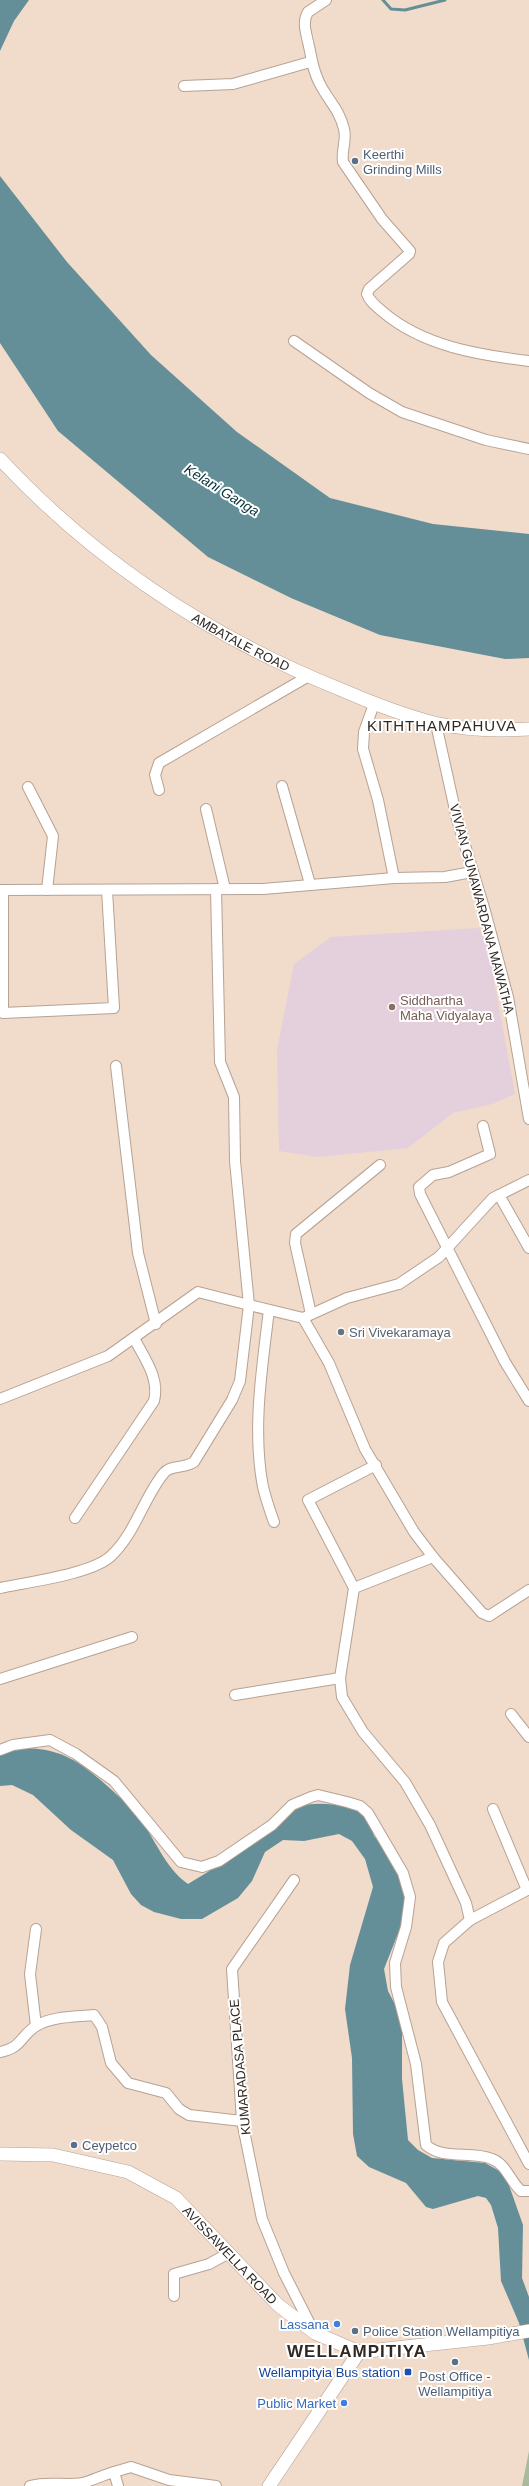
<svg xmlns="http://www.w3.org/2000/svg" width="529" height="2486" font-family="Arial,sans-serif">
  <rect width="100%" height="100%" fill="#f1dbcb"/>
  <polygon fill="#e4cfdd" points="479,928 487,942 515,1094 492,1104 453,1113 408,1148 317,1157 279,1151 277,1050 294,964 331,937"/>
  <polygon fill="#a9ba9f" points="529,2451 529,2486 522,2486"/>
  <g fill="#648f98">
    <polygon points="0,0 29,0 14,21 0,51"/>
    <polygon points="0,176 67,262 151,355 237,432 330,498 433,524 529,534 529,658 505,659 380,635 291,598 208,557 58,431 0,343"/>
    <path d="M18 1748C63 1747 82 1763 114 1792 122 1800 132 1807 138 1815 155 1839 165 1868 188 1884 201 1876 215 1868 226 1859 242 1846 255 1829 272 1818 301 1799 336 1800 367 1815L374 1836 394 1859 406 1897 401 1926 384 1969 388 1991 402 2018V2079L408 2140 418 2150 432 2158 485 2163 505 2174 523 2225 522 2278 529 2297V2360L519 2323 501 2281 498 2228 491 2205 486 2198 478 2196 433 2209 426 2207 406 2183 369 2167 357 2156 353 2134 352 2058 345 2009 350 1965 373 1887 365 1859 352 1841 339 1834 304 1841 283 1840 265 1852 252 1881 238 1898 202 1919H181L154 1912 141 1905 131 1894 113 1860 71 1830 33 1795 12 1785 0 1786V1754Z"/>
  </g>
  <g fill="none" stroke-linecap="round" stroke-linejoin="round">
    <polyline stroke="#648f98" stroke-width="3" points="383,0 391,9 405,10 445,0"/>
    <g stroke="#b7a293" stroke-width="12">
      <g id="minor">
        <path d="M326 0 308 12C302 22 306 32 308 42 312 58 312 70 321 86 329 101 340 111 344 129 347 141 341 150 343 162L382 219 410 251 409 254 369 289 367 294C370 302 376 306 383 312 423 346 478 355 529 361"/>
        <polyline points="184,86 233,84 310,62"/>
        <polyline points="294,341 369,393 402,412 486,440 529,449"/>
        <polyline points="374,704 364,732 363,749 378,800 394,878"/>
        <polyline points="436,724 457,819 485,911 508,997 529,1119"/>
        <polyline points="282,786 310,884"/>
        <polyline points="28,787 53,836 47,890"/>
        <polyline points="159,790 155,775 159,763 307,677"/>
        <polyline points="206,809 225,889"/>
        <polyline points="216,889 220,1062 234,1097 235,1161 249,1305 303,1318 329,1363 365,1449 414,1532 433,1557 482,1613 489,1616 529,1590"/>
        <polyline points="0,890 263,889 394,878 445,877 472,872"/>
        <polyline points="3,890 3,1013 114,1008 107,890"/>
        <polyline points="116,1066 138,1253 156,1324"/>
        <polyline points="483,1126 490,1154 449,1172 433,1175 419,1187 420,1194 505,1362 529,1401"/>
        <polyline points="499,1195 529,1248"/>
        <path d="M269 1310C262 1368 252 1430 263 1487 266 1499 270 1511 274 1522"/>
        <polyline points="311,1314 295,1243 296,1234 380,1165"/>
        <polyline points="303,1318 347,1298 399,1284 439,1257 493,1198 529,1180"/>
        <path d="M0 1399 108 1356 198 1292 249 1305 240 1381 232 1400 194 1462C183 1469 170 1465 164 1473 145 1495 135 1534 111 1556 92 1574 28 1582 0 1588"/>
        <polyline points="376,1465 308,1500 354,1588 340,1678 342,1697 363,1732 405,1782 430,1825 466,1903 470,1920"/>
        <path d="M75 1518 154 1401C160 1378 144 1358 134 1338"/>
        <polyline points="354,1588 433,1557"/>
        <polyline points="0,1679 132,1637"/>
        <polyline points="235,1695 340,1678"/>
        <polyline points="511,1714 529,1737"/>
        <path d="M0 1750 13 1745 50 1740 76 1754 114 1781 181 1862 202 1867 219 1861 272 1825 292 1805 311 1797 318 1795 347 1802 360 1806 368 1813 403 1873 410 1897 406 1927 395 1963 396 1987 416 2064 426 2145C445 2161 470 2150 492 2159 506 2164 510 2181 521 2191H529"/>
        <polyline points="493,1809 527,1890"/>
        <polyline points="294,1880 232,1969 242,2121 262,2219 284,2273 313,2330"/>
        <polyline points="529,1889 470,1920 444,1943 438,1962 442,2002 529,2164"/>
        <polyline points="36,2026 30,1974 36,1929"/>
        <path d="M0 2052C22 2048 20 2036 36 2026 52 2016 76 2017 94 2015L102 2027 111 2063 128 2083 166 2093 179 2109 189 2115 242 2121"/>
        <polyline points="174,2296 174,2274 209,2264 229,2253"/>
        <path d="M30 2486C48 2481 65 2486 83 2483 93 2480 103 2475 114 2472"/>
        <polyline points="118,2486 114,2472 131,2467 169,2480 216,2486"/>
      </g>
    </g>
    <g stroke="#b7a293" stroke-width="14">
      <g id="major">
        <path id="s1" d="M0 459C95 561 212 638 342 690 372 703 403 715 434 723 465 730 498 731 529 729"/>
        <path id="s2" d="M0 2154 53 2155 128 2172 176 2198 278 2305 315 2333 359 2352 488 2338 529 2331"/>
        <polyline points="269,2486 359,2352"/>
      </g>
    </g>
    <use href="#minor" stroke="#fff" stroke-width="10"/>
    <use href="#major" stroke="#fff" stroke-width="13"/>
  </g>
  <g fill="#5c6f8a" stroke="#fff" stroke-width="1.5">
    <circle cx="355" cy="161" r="4"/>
    <circle cx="74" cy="2145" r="4"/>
    <circle cx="355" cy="2331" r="4"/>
    <circle cx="455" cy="2362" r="4"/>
  </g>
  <circle fill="#8d6e63" stroke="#fff" stroke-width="1.5" cx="392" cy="1007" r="4"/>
  <circle fill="#6b7280" stroke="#fff" stroke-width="1.5" cx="341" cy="1332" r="4"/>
  <g fill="#3f7fe0" stroke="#fff" stroke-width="1.5">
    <circle cx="337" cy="2324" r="4"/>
    <circle cx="344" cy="2403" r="4"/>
  </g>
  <rect fill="#1a4fb4" stroke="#fff" stroke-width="1.5" x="404" y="2368" width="8" height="8" rx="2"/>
  <g text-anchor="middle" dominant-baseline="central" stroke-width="4" stroke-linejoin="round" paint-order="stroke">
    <g font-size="13" fill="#4e5e75" stroke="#fff" text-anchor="start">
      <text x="363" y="154">Keerthi<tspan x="363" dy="15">Grinding Mills</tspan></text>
      <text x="82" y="2145">Ceypetco</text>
      <text x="363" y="2331">Police Station Wellampitiya</text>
      <text x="455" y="2376" text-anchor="middle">Post Office -<tspan x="455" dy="15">Wellampitiya</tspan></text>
    </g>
    <g font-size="13" fill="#302822" stroke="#fff">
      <text stroke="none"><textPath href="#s1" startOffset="304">AMBATALE ROAD</textPath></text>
      <text transform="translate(482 909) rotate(75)">VIVIAN GUNAWARDANA MAWATHA</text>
      <text transform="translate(240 2067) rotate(-95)">KUMARADASA PLACE</text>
      <text stroke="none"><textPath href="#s2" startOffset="263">AVISSAWELLA ROAD</textPath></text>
    </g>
    <g font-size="13" fill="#785e54" stroke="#fff" text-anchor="start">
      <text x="400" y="1000">Siddhartha<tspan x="400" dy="15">Maha Vidyalaya</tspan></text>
    </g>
    <g font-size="13" fill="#5b616d" stroke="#fff" text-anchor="start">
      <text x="349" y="1332">Sri Vivekaramaya</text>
    </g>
    <g font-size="13" fill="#366cbe" stroke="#fff" text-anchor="end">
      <text x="329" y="2324">Lassana</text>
      <text x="336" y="2403">Public Market</text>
    </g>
    <g font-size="13" fill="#164399" stroke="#fff" text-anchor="end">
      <text x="400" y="2372">Wellampityia Bus station</text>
    </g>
    <g font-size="14" font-style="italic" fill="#07333b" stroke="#fff">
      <text transform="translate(222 490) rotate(32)">Kelani Ganga</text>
    </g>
    <g font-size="15" letter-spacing="1" fill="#302822" stroke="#fff">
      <text x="442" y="725">KITHTHAMPAHUVA</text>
    </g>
    <g font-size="17" font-weight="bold" letter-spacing="1" fill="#302822" stroke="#fff">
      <text x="357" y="2351">WELLAMPITIYA</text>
    </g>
  </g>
</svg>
